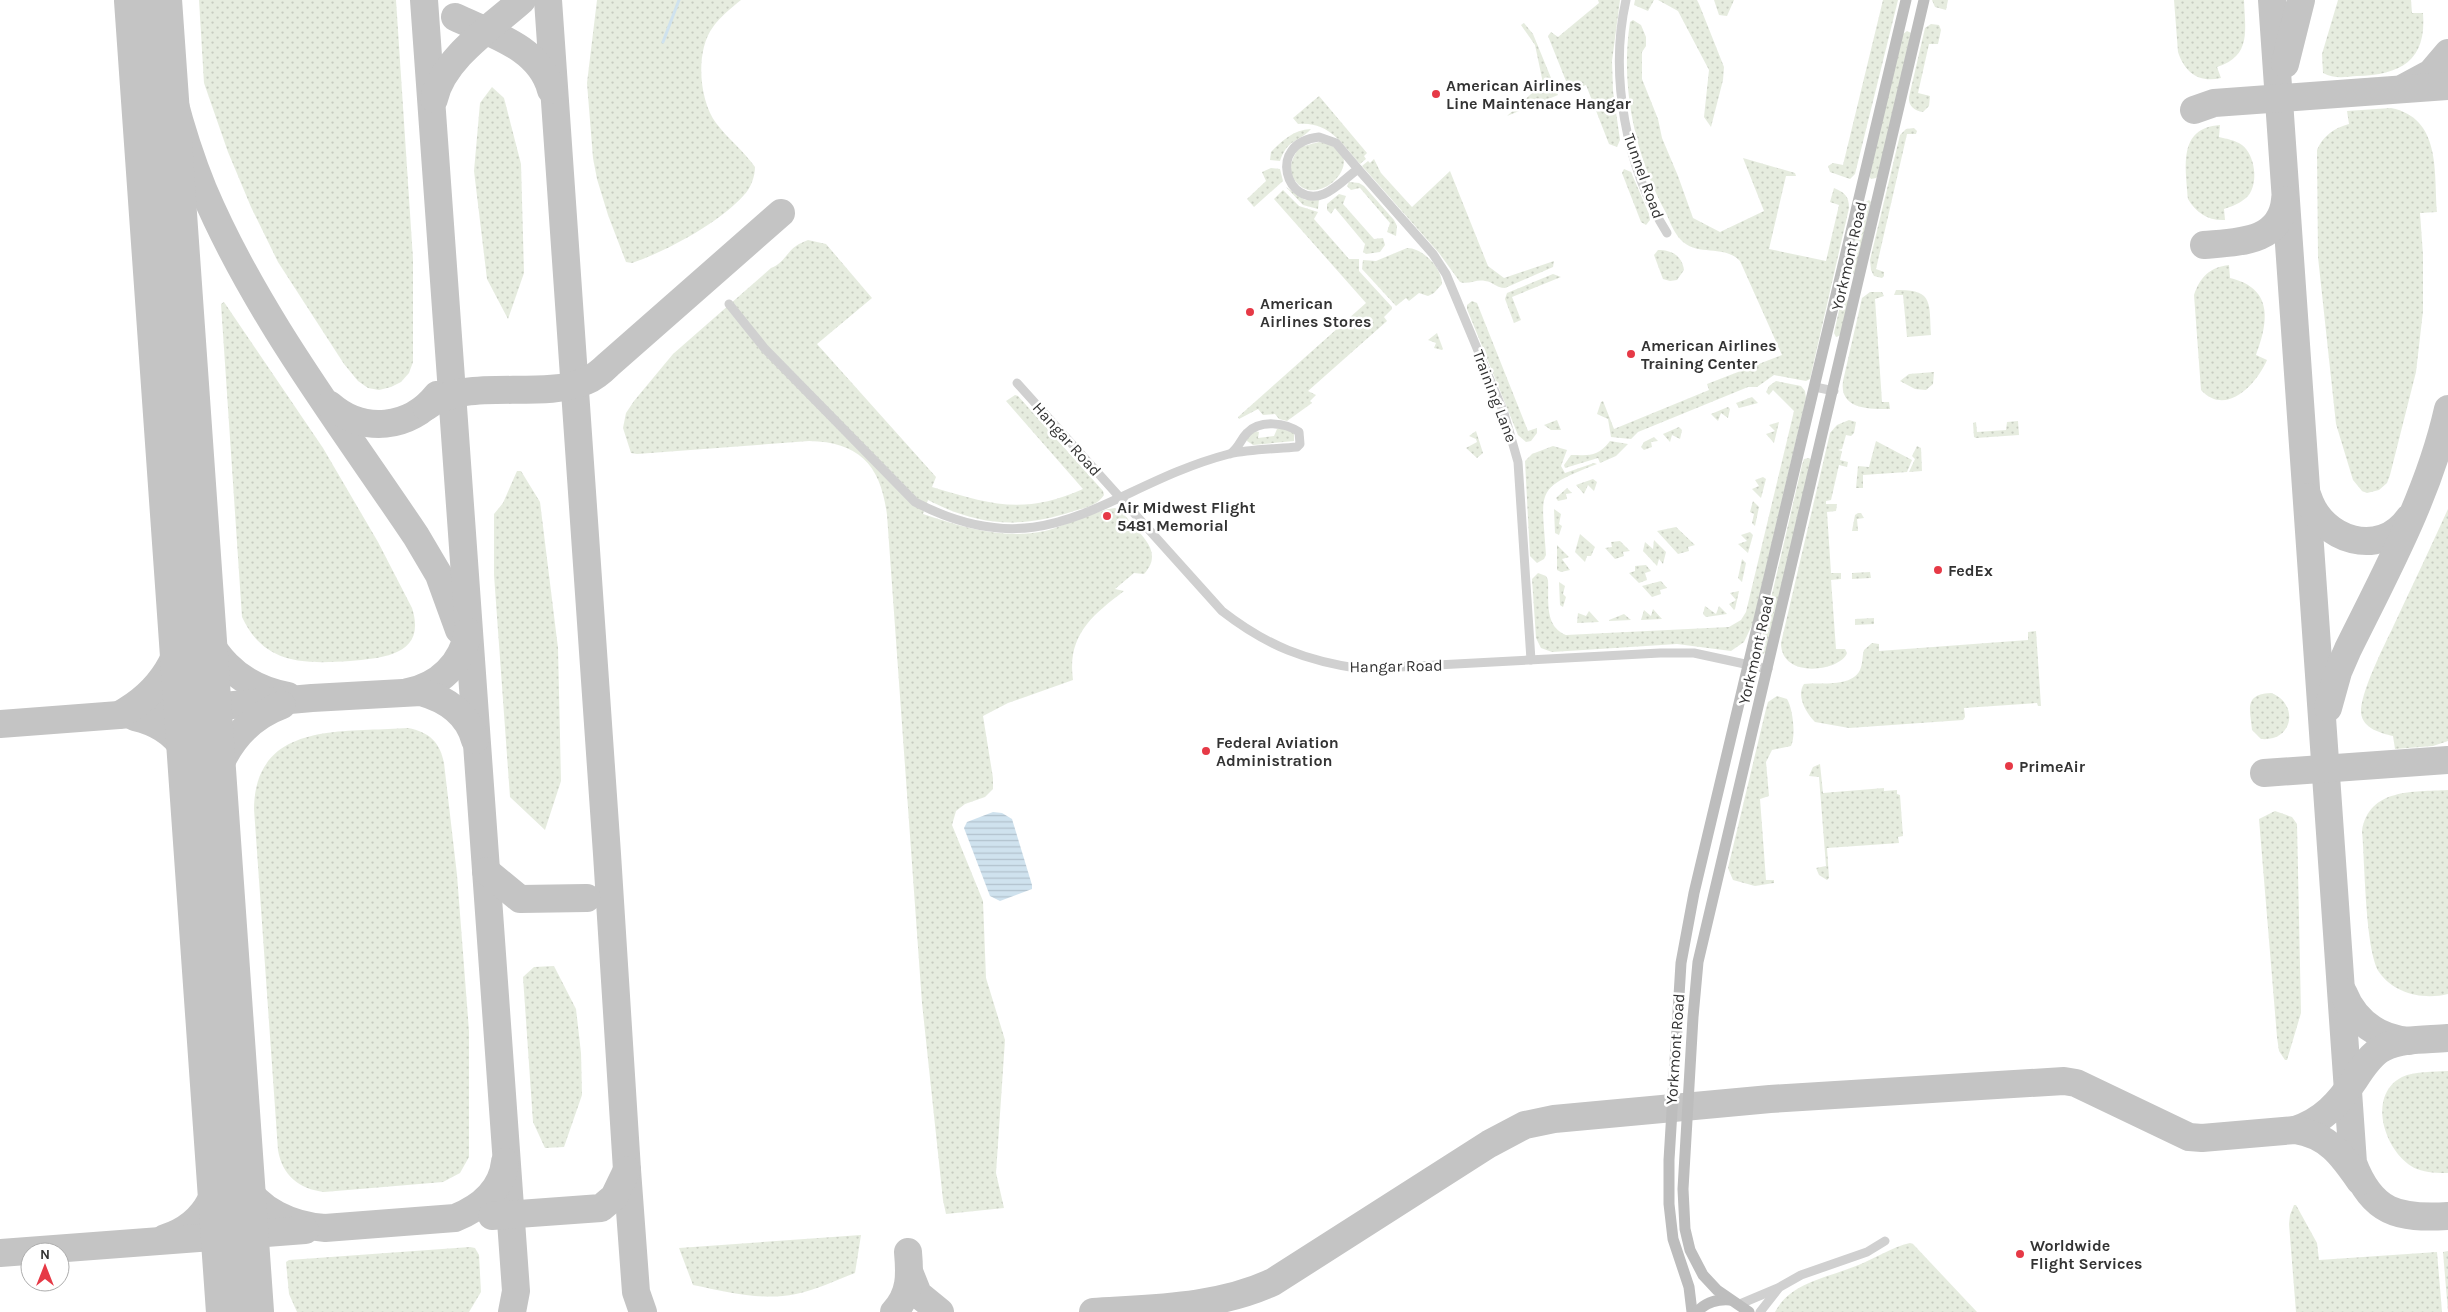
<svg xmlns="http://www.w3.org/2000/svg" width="2448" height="1312" font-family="Karla,sans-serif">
  <defs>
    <pattern id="green-dots" width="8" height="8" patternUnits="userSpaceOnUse" patternTransform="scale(1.25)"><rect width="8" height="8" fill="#e6ecdf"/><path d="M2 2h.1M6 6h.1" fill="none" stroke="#c6cbc0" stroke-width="1.8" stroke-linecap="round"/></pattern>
    <pattern id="water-rules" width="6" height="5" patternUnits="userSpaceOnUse" patternTransform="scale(1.25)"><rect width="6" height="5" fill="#cfe2ee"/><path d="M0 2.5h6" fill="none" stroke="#b2c2cd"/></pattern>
  </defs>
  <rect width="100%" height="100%" fill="#fff"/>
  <g fill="url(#green-dots)">
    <polygon points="199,0 396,0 413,259 413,362 409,373 401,382 391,387 379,390 368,388 358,381 344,364 278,262 251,207 228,152 204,83"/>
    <path d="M597 0H741C731 8 720 17 713 27 695 51 699 100 716 123 728 139 744 151 755 167 755 176 751 188 744 195 719 223 667 251 632 263L626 262 608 215 597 179 593 158 587 83Z"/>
    <polygon points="1598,0 1620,0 1612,61 1613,91 1620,140 1617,147 1609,144 1586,85 1570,91 1548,36 1551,32 1558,37 1599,3"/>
    <polygon points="1635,0 1654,0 1648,11 1634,5"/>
    <polygon points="1658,0 1697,0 1699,4 1724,67 1723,80 1711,127 1704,117 1709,70 1678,11"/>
    <polygon points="1714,0 1734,0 1727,16 1719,15"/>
    <polygon points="1883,0 1898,0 1855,174 1850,179 1830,172 1828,166 1833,163 1843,165"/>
    <polygon points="1932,0 1948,0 1946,10 1935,7"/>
    <path d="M2174 0H2244C2245 30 2252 56 2217 67L2221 78C2199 83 2185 73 2178 52Z"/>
    <path d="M2338 0H2411L2412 13H2423C2427 61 2400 75 2357 76 2345 77 2334 79 2323 73L2322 54Z"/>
    <path d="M1633 20 1641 25 1646 37V46L1642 52V79L1658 119 1662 138 1678 176 1693 218 1720 232 1764 211 1743 158 1795 173 1796 176H1786L1769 249 1826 261 1839 205 1830 202 1834 188C1845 193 1849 196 1849 208L1810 379 1806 381 1774 375 1757 387H1748L1638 432 1631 439 1611 437 1608 419 1597 414 1601 402 1603 401 1614 429 1709 390 1707 384 1782 355 1740 261C1724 244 1697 257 1681 240 1674 233 1670 222 1666 213 1635 155 1620 87 1630 22Z"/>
    <polygon points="1524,23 1533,34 1558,95 1507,116 1543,83 1535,45 1521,25"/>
    <path d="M1931 24 1939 25 1941 30 1938 44H1929L1918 93 1930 96 1929 106 1923 112C1915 111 1908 106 1909 97L1925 28Z"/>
    <polygon points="1907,31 1911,33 1878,175 1876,178 1871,179 1869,176 1903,34"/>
    <polygon points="492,87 504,98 521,164 524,273 508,319 487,279 474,171 480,103"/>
    <path d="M1319 96 1367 153 1364 156 1366 159 1360 164C1342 143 1328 121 1298 124L1293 118Z"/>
    <path d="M2391 108C2441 118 2434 171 2437 212L2420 213 2423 255V311L2416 372 2390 475 2387 483 2379 490 2367 493 2362 491 2353 480 2336 424 2318 257 2317 150C2323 136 2334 128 2349 124L2347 111Z"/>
    <path d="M2220 125 2219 137C2227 139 2235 140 2242 145 2255 155 2259 183 2248 196 2241 203 2233 206 2224 209L2225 220C2209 221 2196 213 2188 199 2186 168 2177 128 2220 125Z"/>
    <polygon points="1914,128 1917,131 1916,134 1907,134 1876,269 1884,272 1884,276 1882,278 1874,276 1871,270 1870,260 1900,135 1906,129"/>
    <path d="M1311 129C1298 143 1288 138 1280 161L1270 160 1271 152C1283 140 1293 130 1311 129Z"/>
    <path d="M1319 142C1378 151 1317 216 1294 179 1287 168 1293 156 1300 147Z"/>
    <path d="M1374 159 1381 173 1412 207 1450 171 1488 266 1504 278 1554 261 1553 267 1505 288C1496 288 1494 282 1485 281 1476 279 1469 285 1460 282L1439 253 1362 166 1368 161 1370 163Z"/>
    <polygon points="1271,168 1280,169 1283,181 1254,207 1247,199 1266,181 1262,172"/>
    <polygon points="1624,169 1631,172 1649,214 1650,220 1646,225 1641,222 1622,173"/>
    <polygon points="1349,182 1359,183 1364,186 1394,220 1397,226 1396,236 1387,232 1390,223 1360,188 1351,190 1347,186"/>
    <polygon points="1286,187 1305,200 1319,199 1318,209 1303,205"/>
    <polygon points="1283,190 1299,206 1318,212 1314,219 1349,259 1359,259 1359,271 1392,307 1392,309 1384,317 1387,321 1308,391 1316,395 1310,401 1312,403 1287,421 1279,419 1275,414 1263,415 1258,409 1239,419 1238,417 1366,303 1274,199"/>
    <polygon points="1339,194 1346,196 1343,204 1374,239 1383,238 1385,245 1380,252 1366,254 1363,252 1365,244 1335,208 1331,214 1327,210 1327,204"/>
    <polygon points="1869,200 1871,202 1855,274 1850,275 1847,271 1864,203"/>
    <path d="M808 240 826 244 872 298 817 344 936 477 932 487C992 505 1024 515 1083 489L1006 401 1015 395 1018 396 1103 491 1104 495C1098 505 1085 508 1074 511 1020 529 978 526 928 500L923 514C962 527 1003 540 1045 531 1065 526 1097 510 1115 508 1122 511 1127 518 1132 524 1146 540 1162 554 1144 574L1134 573 1115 589 1124 591C1091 616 1067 636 1073 680L1008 703 983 716 993 778V789L985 797 965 804 956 811 952 825 983 901 986 978 1005 1040 996 1173 1004 1208 946 1214 943 1200 922 1003 887 515C881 466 860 442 809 441L637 454 631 453 623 428 626 413 634 401 673 354 771 268C784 263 786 253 796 246 800 243 804 242 808 240Z"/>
    <path d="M1407 248C1423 248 1442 268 1442 284L1434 293 1428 296 1419 293 1409 301 1406 298 1396 306 1362 269 1363 260 1376 261Z"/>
    <path d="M1658 250C1672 250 1682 256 1684 270L1677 280 1670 281 1663 279 1654 255Z"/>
    <path d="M2229 265 2230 278C2273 288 2269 321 2256 355L2267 360C2256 385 2226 417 2201 390L2194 295C2200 277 2210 267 2229 265Z"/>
    <polygon points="1553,274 1561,277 1512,297 1521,320 1514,323 1505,299 1507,293"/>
    <path d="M1896 290C1934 289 1929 303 1931 335L1907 337 1903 295H1894Z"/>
    <path d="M1870 292H1882L1884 296 1875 299 1882 402H1889L1890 409C1870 409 1839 410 1843 381L1862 298Z"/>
    <polygon points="1846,298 1848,301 1841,335 1836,337 1834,333 1841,301"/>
    <polygon points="1472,301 1477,303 1528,431 1537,428 1537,433 1531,441 1526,442 1518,435 1467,309 1467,305"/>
    <path d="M224 302 323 448 378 542 412 608C427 655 384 658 350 661 305 664 264 665 242 617L221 304Z"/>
    <polygon points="1437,333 1443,349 1442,350 1434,348 1436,343 1428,340"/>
    <polygon points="1934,372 1933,384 1926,390 1915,389 1900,381 1909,374"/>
    <path d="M1776 381 1801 386 1805 391 1806 398 1753 623 1744 642 1731 651 1677 644 1552 652 1541 648 1536 638 1532 579 1538 573 1546 576 1548 580C1549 601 1544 626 1566 635L1729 627 1741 620 1746 612 1794 411 1773 390 1769 395 1766 392 1769 386Z"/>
    <polygon points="1752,397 1758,403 1739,408 1736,403"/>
    <polygon points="1728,407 1730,409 1728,418 1721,413 1718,421 1711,414"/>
    <polygon points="1557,420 1561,430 1551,430 1544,425"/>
    <path d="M1849 420 1856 422 1854 433 1851 436 1846 435 1842 449 1838 450 1842 451 1840 460 1848 462 1847 467 1839 465 1831 500 1826 501V504H1837L1836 511 1827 512 1831 573H1841V579L1831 580 1836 649H1845L1847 653C1841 671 1781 680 1781 643L1830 433 1837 425Z"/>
    <polygon points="2018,421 2019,435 1976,438 1974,437 1973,423 1976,422 1977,432 2006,430 2007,422"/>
    <polygon points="1779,422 1774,443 1766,434 1775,431 1769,425"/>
    <polygon points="1679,427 1682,430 1680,439 1672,435 1670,442 1663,434"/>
    <polygon points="1277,429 1285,429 1294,433 1294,441 1253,445 1247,441 1247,438 1255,431 1259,432 1258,438 1274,436"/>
    <polygon points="1476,431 1483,453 1477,458 1466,448 1477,442 1476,439 1469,436"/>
    <polygon points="1654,437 1658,441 1651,442 1652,447 1644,450 1641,447 1644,442"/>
    <path d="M1610 441 1628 444 1616 456 1600 463 1598 458 1565 468 1564 465 1571 455C1588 455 1597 458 1610 441Z"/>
    <polygon points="1876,441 1912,460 1907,472 1863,475 1863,488 1856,488 1858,466 1869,467"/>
    <path d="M1553 446 1567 450 1561 466 1565 473 1594 463 1597 464C1533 489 1542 490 1546 555L1544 559 1537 563 1530 556 1525 461 1532 454Z"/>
    <polygon points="1917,446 1921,448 1922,471 1909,472 1915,459 1912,456"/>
    <polygon points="1809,458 1811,460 1766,652 1761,656 1760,646 1802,465 1804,459"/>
    <polygon points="517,471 521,471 540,502 558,648 561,781 545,830 510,797 494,575 494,514 503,503"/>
    <polygon points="1763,477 1766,479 1761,498 1752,489 1759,486 1755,480"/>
    <polygon points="1593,479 1597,482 1594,491 1588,485 1584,494 1576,485"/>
    <polygon points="1567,488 1572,493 1566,494 1567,499 1558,501 1556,498"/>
    <polygon points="1753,501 1759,507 1755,526 1752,523 1754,514 1750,512"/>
    <polygon points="1554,509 1561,514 1559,524 1562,526 1559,535 1555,533"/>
    <path d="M2448 509V741L2433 746 2395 749 2393 736C2381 733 2363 729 2361 713 2360 693 2384 646 2393 627 2411 588 2430 549 2448 509Z"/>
    <polygon points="1858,513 1861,513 1864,518 1857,519 1858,531 1852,531 1855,515"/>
    <polygon points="1676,527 1695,545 1688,547 1689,551 1678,554 1657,531"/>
    <polygon points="1750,532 1753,535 1748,553 1738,544 1747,541 1741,535"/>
    <polygon points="1580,534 1595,547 1591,556 1587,556 1585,562 1575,552"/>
    <polygon points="1654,540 1666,552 1663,564 1659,559 1657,566 1643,551 1645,542 1653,549"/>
    <polygon points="1620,541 1630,551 1623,552 1624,556 1615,559 1605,548 1612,547 1611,542"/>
    <polygon points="1557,545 1569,557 1562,559 1570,570 1561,572 1557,570"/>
    <polygon points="1742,559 1746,563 1742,582 1738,578"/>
    <polygon points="1646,565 1651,571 1645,573 1647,580 1639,583 1629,573 1635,571 1635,566"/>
    <polygon points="1870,572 1871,578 1852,579 1852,573"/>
    <polygon points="1661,581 1667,588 1660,590 1661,594 1652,597 1642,586"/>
    <polygon points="1559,582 1565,586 1563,594 1566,597 1563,607 1560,605"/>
    <polygon points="1739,591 1735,609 1734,610 1729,604 1736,600 1730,593"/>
    <polygon points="1705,606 1716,614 1719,606 1727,614 1706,617 1703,614"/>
    <polygon points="1653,609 1662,619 1641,620 1644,610 1651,616"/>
    <polygon points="1589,611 1599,622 1577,623 1578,613 1586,616"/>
    <polygon points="1624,614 1631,620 1609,621 1609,620"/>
    <polygon points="1874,618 1874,624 1855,625 1855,619"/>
    <path d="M2036 631 2041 706H2038L2037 703 1964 708 1965 717 1963 720 1849 728 1815 722C1806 713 1796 696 1804 684 1821 682 1851 688 1860 670 1863 663 1862 657 1864 650L1872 643 1879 644V651L2028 640V632Z"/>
    <path d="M2271 693C2299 703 2294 742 2261 739L2252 730C2250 709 2244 694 2271 693Z"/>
    <path d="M1777 696 1787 699C1793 709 1796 736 1791 746L1772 750 1766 762 1769 796 1760 799 1766 880H1774V883L1755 886 1733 880 1728 868 1766 709 1768 702Z"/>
    <path d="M408 728C429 732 440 742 444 763L457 875 469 1031V1157L460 1173 443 1182 324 1192C299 1189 282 1175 278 1150L254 809C255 720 344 733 408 728Z"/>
    <polygon points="1820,764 1823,793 1884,788 1884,791 1897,790 1897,794 1900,795 1903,836 1898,837 1899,843 1827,848 1829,878 1827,880 1819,875 1816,868 1826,866 1819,777 1809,776 1813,767"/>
    <path d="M2448 790V994C2424 1000 2394 994 2379 972 2365 949 2365 862 2362 831 2369 788 2413 792 2448 790Z"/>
    <polygon points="2275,811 2292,817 2297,824 2301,1013 2287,1060 2285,1060 2279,1051 2277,1037 2259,819"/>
    <polygon points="554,966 576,1009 581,1053 582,1095 564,1147 545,1148 533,1122 523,977 534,967"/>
    <path d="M2448 1071V1173C2438 1173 2427 1173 2417 1169 2386 1156 2365 1096 2402 1077 2415 1071 2434 1072 2448 1071Z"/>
    <polygon points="2294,1205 2296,1205 2317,1243 2319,1260 2437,1252 2442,1312 2296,1312 2289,1224 2290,1215"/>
    <path d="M861 1235 855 1273C836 1280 816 1290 796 1294 761 1301 727 1292 693 1285L679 1248Z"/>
    <path d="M1910 1243 1913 1244 1977 1312H1775C1791 1282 1827 1278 1856 1266 1874 1259 1892 1247 1910 1243Z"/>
    <polygon points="470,1247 475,1248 479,1255 481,1292 469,1312 297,1312 289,1294 286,1262 289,1260"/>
    <polygon points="2448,1251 2448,1312 2443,1252"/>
  </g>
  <polygon fill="url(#water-rules)" points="993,812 1002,813 1012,819 1032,885 1032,889 1000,901 990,896 964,828 967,822"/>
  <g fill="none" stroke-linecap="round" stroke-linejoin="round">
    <polyline stroke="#cfe2ee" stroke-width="3" points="663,42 679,0"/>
    <g stroke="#c4c4c4" stroke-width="28">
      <path d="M152 0C164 65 178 128 203 189 256 314 341 424 416 536L439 575 459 630"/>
      <polyline points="424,0 516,1291 512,1312"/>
      <polyline points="548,0 607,854 627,1170 636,1292 643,1312"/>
      <path d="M2272 0 2353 1163C2372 1213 2398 1219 2448 1216"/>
      <path d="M455 17C491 34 540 47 551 90"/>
      <polyline points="2285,64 2301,0"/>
      <polyline points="2405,87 2431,73 2448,53"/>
      <path d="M434 99C443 58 492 27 522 0"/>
      <polyline points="2194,110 2214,103 2448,86"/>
      <path d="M2204 245C2237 242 2281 243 2285 200"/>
      <path d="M330 405C363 434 410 429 437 395"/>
      <path d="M426 407C466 376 540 401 586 381 595 377 602 371 608 365L781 213"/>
      <path d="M2308 497C2322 541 2380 559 2409 518"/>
      <path d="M190 605C211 653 234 686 288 696"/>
      <path d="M408 692C439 686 462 664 468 632"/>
      <path d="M2328 708 2338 672 2348 649C2386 572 2429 494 2448 409"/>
      <path d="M119 715 312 698 421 692C446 699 468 714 475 740"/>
      <path d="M135 717C187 729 193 764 203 809"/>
      <path d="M0 724 119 715C164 691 179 657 191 609"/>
      <polyline points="2264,773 2448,760"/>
      <path d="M205 818C212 770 233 723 282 705"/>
      <polyline points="486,871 520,899 587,898"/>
      <path d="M2343 992C2355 1022 2377 1038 2409 1041"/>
      <path d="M227 1120C230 1140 232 1162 242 1180 257 1211 293 1226 325 1228L455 1218C480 1208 502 1190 505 1162"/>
      <path d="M2295 1130C2323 1121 2339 1103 2355 1079 2362 1068 2371 1054 2383 1048 2403 1038 2427 1040 2448 1038"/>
      <polyline points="492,1216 601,1208 614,1197 627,1170"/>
      <path d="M165 1238C212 1223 220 1185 225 1142"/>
      <polyline points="0,1253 305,1230"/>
      <polyline points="910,1274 918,1294 940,1312"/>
      <polyline points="239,1290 249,1312"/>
      <path d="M894 1312C911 1294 910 1274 908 1252"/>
      <path d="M1093 1312C1153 1308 1217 1308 1273 1282L1489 1144 1525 1125 1554 1119 1770 1099 2064 1081 2076 1083 2189 1137 2202 1138 2295 1130C2328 1135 2342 1155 2360 1181"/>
    </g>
    <polyline stroke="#c4c4c4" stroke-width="68" points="148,0 240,1312"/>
    <g stroke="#d0d0d0" stroke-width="9">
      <path d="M1626 0C1609 75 1626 168 1667 233"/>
      <path d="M1319 137 1336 143 1358 169C1347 177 1336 189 1324 194 1287 209 1265 143 1319 137Z"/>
      <polyline points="1358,169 1433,254 1446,274 1504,413 1518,462 1531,660"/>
      <path d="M729 304 765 349 915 502C1049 572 1107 486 1229 454 1250 449 1275 449 1297 447L1300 444 1299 432C1286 423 1260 419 1247 433 1240 440 1239 448 1230 454"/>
      <path d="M1017 383 1222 611C1267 646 1306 661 1362 669L1660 653H1694L1768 669"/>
      <polyline points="1815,387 1834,391"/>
      <polyline points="1740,1304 1778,1288 1801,1275 1867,1252 1885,1241"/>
      <polyline points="1760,1312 1778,1289"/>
    </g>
    <g stroke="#bdbdbd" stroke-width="11">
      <polyline points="1692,1312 1689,1287 1673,1239 1669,1204 1669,1160 1681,963 1694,893 1906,0"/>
      <path d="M1697 1312C1706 1302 1717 1299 1730 1300"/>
      <polyline points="1749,1312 1717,1290 1703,1275 1690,1250 1685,1229 1683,1189 1693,1017 1698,962 1924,0"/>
    </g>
  </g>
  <g fill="#e63946" stroke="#fff" stroke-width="2">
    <circle cx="1436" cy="94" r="5"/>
    <circle cx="1250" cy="312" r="5"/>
    <circle cx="1631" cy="354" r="5"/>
    <circle cx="1107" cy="516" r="5"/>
    <circle cx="1938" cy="570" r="5"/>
    <circle cx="1206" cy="751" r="5"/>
    <circle cx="2009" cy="766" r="5"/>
    <circle cx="2020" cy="1254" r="5"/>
  </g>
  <g text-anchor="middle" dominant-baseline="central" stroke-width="5" stroke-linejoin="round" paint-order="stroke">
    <g font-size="16" font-weight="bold" fill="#333" stroke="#fff" text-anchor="start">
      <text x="1446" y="85">American Airlines<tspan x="1446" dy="18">Line Maintenace Hangar</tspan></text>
      <text x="1260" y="303">American<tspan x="1260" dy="18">Airlines Stores</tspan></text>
      <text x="1641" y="345">American Airlines<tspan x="1641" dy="18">Training Center</tspan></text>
      <text x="1117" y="507">Air Midwest Flight<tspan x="1117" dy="18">5481 Memorial</tspan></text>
      <text x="1948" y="570">FedEx</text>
      <text x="1216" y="742">Federal Aviation<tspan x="1216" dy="18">Administration</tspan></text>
      <text x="2019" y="766">PrimeAir</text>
      <text x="2030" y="1245">Worldwide<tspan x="2030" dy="18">Flight Services</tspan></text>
    </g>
    <g font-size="16" fill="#333" stroke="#fff">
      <text transform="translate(1644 176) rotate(70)">Tunnel Road</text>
      <text transform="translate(1849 256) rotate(-77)">Yorkmont Road</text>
      <text transform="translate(1495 396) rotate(69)">Training Lane</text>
      <text transform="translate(1067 439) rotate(48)">Hangar Road</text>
      <text transform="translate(1756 650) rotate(-77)">Yorkmont Road</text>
      <text transform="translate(1396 666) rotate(-1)">Hangar Road</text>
      <text transform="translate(1675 1049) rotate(-86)">Yorkmont Road</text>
    </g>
  </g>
  <g transform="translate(45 1267)"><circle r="24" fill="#ffffff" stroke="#adadad"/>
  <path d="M0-4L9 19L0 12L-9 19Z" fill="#e63946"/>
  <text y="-8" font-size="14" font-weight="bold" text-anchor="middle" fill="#333333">N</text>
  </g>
</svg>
